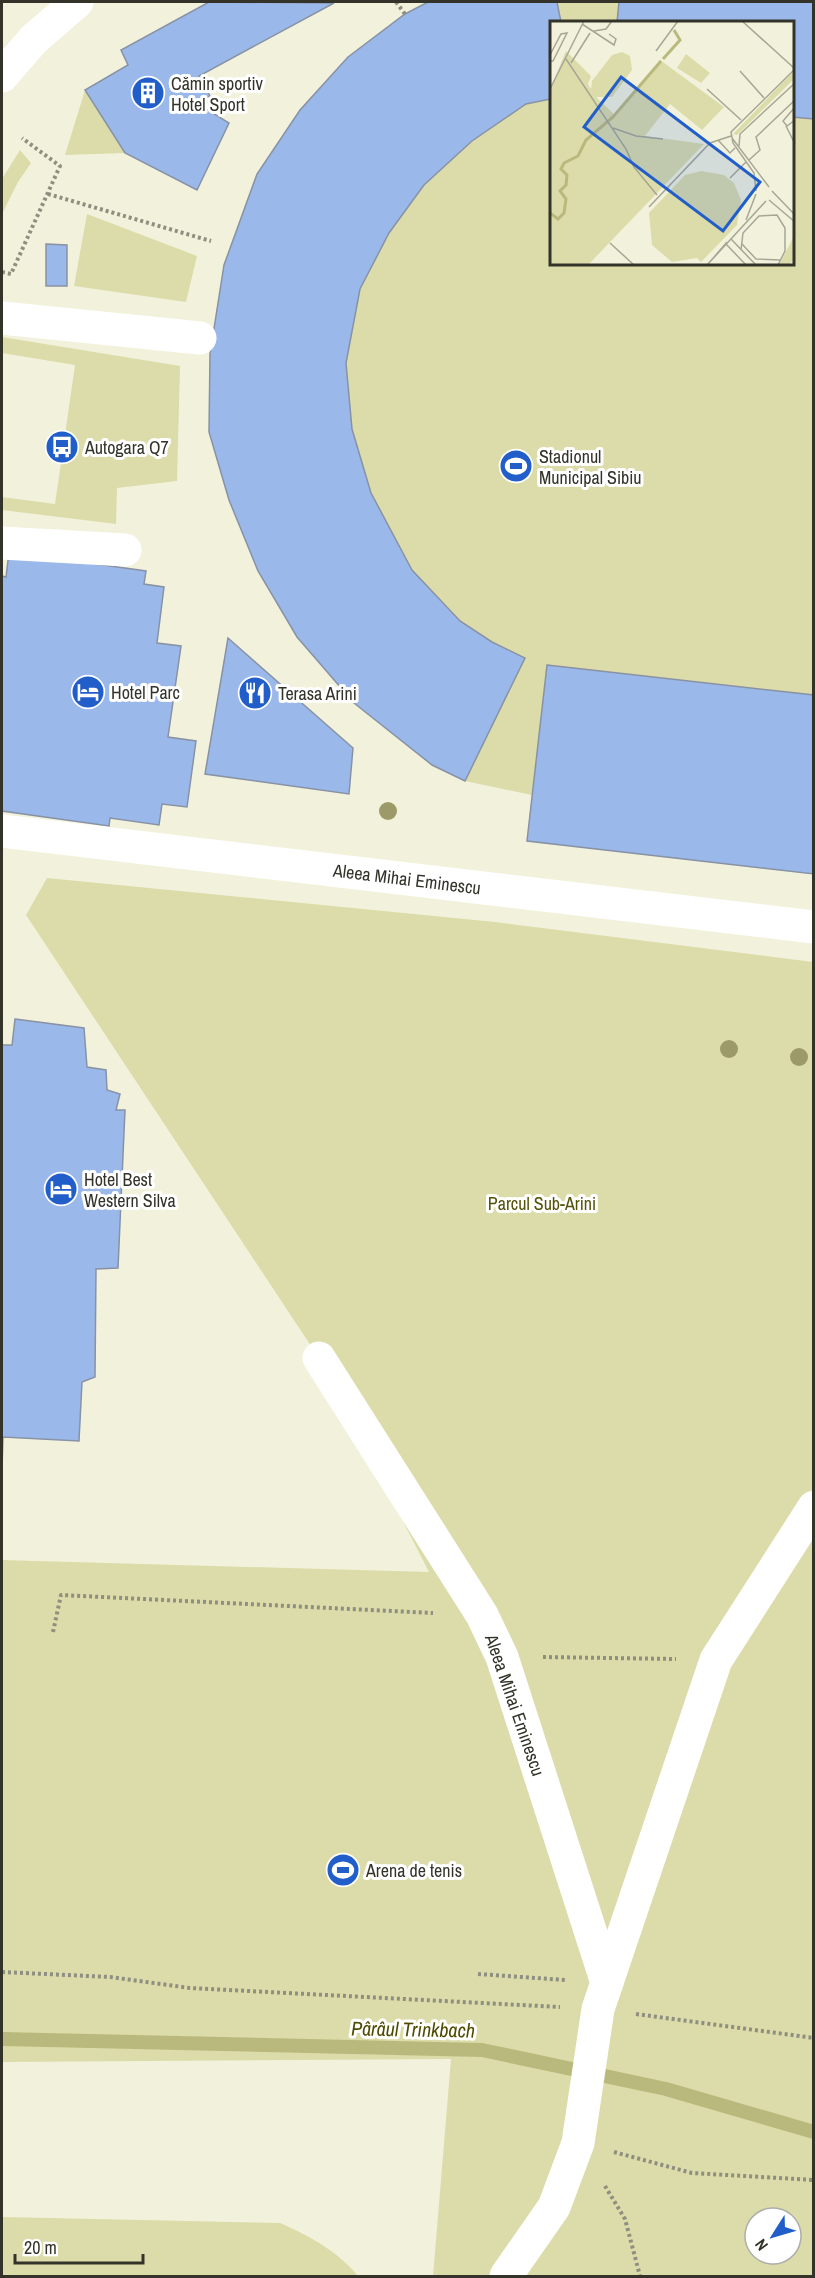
<svg xmlns="http://www.w3.org/2000/svg" width="815" height="2278" font-family="'Archivo Narrow',sans-serif">
  <rect width="100%" height="100%" fill="#f2f2dc"/>
  <g fill="#dcdcaa" fill-rule="evenodd">
    <path d="M428 2H813V874L527 841 532 795 465 781 432 765 354 703 297 637 258 571 229 500 209 432 210 354 224 265 257 174 300 110 348 57 405 14ZM551 22H792V264H551Z"/>
    <polygon points="85,90 125,153 65,155"/>
    <polygon points="20,150 31,163 18,182 2,214 2,179"/>
    <polygon points="87,214 197,256 186,302 74,286"/>
    <polygon points="2,337 180,366 177,481 117,488 116,524 2,510 2,497 55,504 75,365 2,353"/>
    <path d="M47 878 495 922 813 962V2276H433L451 2059 2 2062V1560L429 1572 319 1358 26 915ZM755 2218H791V2254H755Z"/>
    <path d="M2 2217 280 2223C311 2237 336 2250 358 2276H2Z"/>
  </g>
  <g fill="none" stroke-linecap="round" stroke-linejoin="round">
    <polyline stroke="#bab97d" stroke-width="14" points="2,2039 482,2050 666,2089 814,2132"/>
  </g>
  <g fill="#9ab8ea" stroke="#8892a4" stroke-width="1.5">
    <polygon points="209,2 334,3 199,76 210,96 195,102 229,123 197,190 125,153 85,90 128,65 121,50"/>
    <polygon points="428,2 557,2 561,22 551,22 551,99 526,104 472,141 424,185 389,233 360,289 346,363 352,429 371,493 412,570 460,621 492,642 525,658 465,781 432,765 354,703 297,637 258,571 229,500 209,432 210,354 224,265 257,174 300,110 348,57 405,14"/>
    <polygon points="619,2 814,2 814,119 792,117 792,22 617,22"/>
    <polygon points="46,244 67,245 67,286 46,286"/>
    <polygon points="9,552 146,571 144,584 164,587 157,643 181,646 168,737 196,741 187,807 162,804 159,825 110,818 109,826 2,811 2,576 6,577"/>
    <polygon points="228,638 353,748 349,794 205,774"/>
    <polygon points="547,665 814,695 814,874 527,841"/>
    <polygon points="15,1019 84,1028 87,1067 106,1070 107,1090 120,1094 116,1110 125,1110 118,1268 96,1269 95,1377 82,1382 79,1441 3,1437 2,1468 2,1045 12,1045"/>
  </g>
  <g fill="none" stroke-linecap="round" stroke-linejoin="round">
    <g stroke="#8f8f80" stroke-width="4" stroke-dasharray="3 3" stroke-linecap="butt">
      <polyline points="396,2 405,14"/>
      <polyline points="48,194 211,241"/>
      <polyline points="2,272 11,274 60,166 22,138"/>
      <polyline points="53,1632 61,1595 433,1613"/>
      <polyline points="543,1657 676,1659"/>
      <polyline points="2,1972 110,1977 190,1988 560,2007"/>
      <polyline points="478,1974 565,1980"/>
      <polyline points="636,2014 814,2038"/>
      <polyline points="614,2152 692,2173 814,2180"/>
      <polyline points="605,2186 625,2219 640,2276"/>
    </g>
    <g stroke="#fff" stroke-width="33">
      <polyline points="2,76 34,39 77,2"/>
      <polyline points="2,318 200,338"/>
      <polyline points="2,543 125,550"/>
      <polyline points="2,831 814,927"/>
      <polyline points="319,1358 482,1615 502,1657 607,1983"/>
      <polyline points="506,2276 554,2207 578,2143 598,2009 716,1660 814,1507"/>
    </g>
  </g>
  <g fill="#9c9a68">
    <circle cx="388" cy="811" r="9"/>
    <circle cx="729" cy="1049" r="9"/>
    <circle cx="799" cy="1057" r="9"/>
  </g>
  <defs>
    <g id="building-disc" transform="scale(1.725)"><circle r="9.5" fill="#215eca" stroke="#fff"/><path d="M-4-6H4V6H1V3H-1V6H-4ZM-2.5-4.3h1.7v1.8h-1.7ZM.8-4.3h1.7v1.8H.8ZM-2.5-1h1.7V.8h-1.7ZM.8-1h1.7V.8H.8Z" fill="#fff"/></g>
    <g id="bus-disc" transform="scale(1.725)"><circle r="9.5" fill="#215eca" stroke="#fff"/><path d="M-5-6H5V4H4V6H2V4H-2V6H-4V4H-5ZM-3.5-4V0h7V-4ZM-3.5 1.2v1.5H-2V1.2ZM2 1.2v1.5H3.5V1.2Z" fill="#fff"/></g>
    <g id="stadium-disc" transform="scale(1.725)"><circle r="9.5" fill="#215eca" stroke="#fff"/><path d="M0-5a6.5 5 0 1 0 0 10a6.5 5 0 1 0 0-10ZM-3.5-1.8h7v3.6h-7Z" fill="#fff"/></g>
    <g id="hotel-disc" transform="scale(1.725)"><circle r="9.5" fill="#215eca" stroke="#fff"/><path d="M-6-4.5h1.5V1H6V5H4.5V3h-9V5H-6ZM-4 0a1.8 1.8 0 1 1 3.6 0ZM.5 0V-2.5h3Q6-2.5 6 0Z" fill="#fff"/></g>
    <g id="restaurant-disc" transform="scale(1.725)"><circle r="9.5" fill="#215eca" stroke="#fff"/><path d="M-5-6h1v4h1v-4h1v4h1v-4h1v5L-1.5 .5V6h-2V.5L-5-1ZM5-6V6H3V1.5H1.5Q1.5-4 5-6Z" fill="#fff"/></g>
  </defs>
  <g fill-rule="evenodd">
    <use href="#building-disc" x="148" y="93"/>
    <use href="#bus-disc" x="62" y="447"/>
    <use href="#stadium-disc" x="516" y="466"/>
    <use href="#hotel-disc" x="88" y="692"/>
    <use href="#restaurant-disc" x="255" y="693"/>
    <use href="#hotel-disc" x="61" y="1189"/>
    <use href="#stadium-disc" x="343" y="1870"/>
  </g>
  <g text-anchor="middle" dominant-baseline="central" stroke-width="6" stroke-linejoin="round" paint-order="stroke">
    <g font-size="18" fill="#33332a" stroke="#fff" text-anchor="start">
      <text x="171" y="83">Cămin sportiv<tspan x="171" dy="21">Hotel Sport</tspan></text>
      <text x="85" y="447">Autogara Q7</text>
      <text x="539" y="456">Stadionul<tspan x="539" dy="21">Municipal Sibiu</tspan></text>
      <text x="111" y="692">Hotel Parc</text>
      <text x="278" y="693">Terasa Arini</text>
      <text x="84" y="1179">Hotel Best<tspan x="84" dy="21">Western Silva</tspan></text>
      <text x="366" y="1870">Arena de tenis</text>
    </g>
    <g font-size="18" fill="#33332a" stroke="#fff">
      <text transform="translate(407 879) rotate(7)">Aleea Mihai Eminescu</text>
      <text transform="translate(515 1705) rotate(71)">Aleea Mihai Eminescu</text>
    </g>
    <g font-size="18" fill="#555209" stroke="#fff">
      <text x="542" y="1203">Parcul Sub-Arini</text>
    </g>
    <g font-size="20" font-style="italic" fill="#4e4b00" stroke="#fff">
      <text transform="translate(413 2029) rotate(1)">Pârâul Trinkbach</text>
    </g>
  </g>
  <g transform="translate(550 21)">
    <rect width="244" height="244" fill="#f2f2dc"/>
    <path d="M16 30 41 55 38 63 41 68 42 60 62 34 72 31 80 35 82 49 62 76H46L64 93 110 39 174 86 152 109 120 83 95 115 154 123 38 244H0V68ZM136 33 160 52 151 62 127 47ZM242 52 244 58 187 114 183 113ZM151 150 174 154 184 162 191 179 187 204 151 241 147 237 122 241 102 224 99 192 135 154ZM244 215V238L239 244H229Z" fill="#dcdcaa"/>
    <path fill="none" stroke="#bab97d" stroke-width="3" d="M113 38 130 19 124 9M0 192 8 198 14 192 16 178 10 170 16 164 17 154 11 148 14 142 28 135 36 119 63 96 111 40"/>
    <path fill="none" stroke="#a6a695" stroke-width="1.5" d="M192 0 244 47M32 3 64 24 66 18 59 13M44 10 56 8 62 0M106 30 128 0M0 34 11 13 17 12 3 40H0M16 38 76 128 84 146 107 174M21 42 40 12M190 50 214 77M0 68 34 0M157 68 191 99M245 86 233 100 237 105 245 99M236 105 245 123M63 107 86 115 113 118M182 117 219 166M168 119 180 132 185 127M189 125 190 113 245 62M199 139 210 129 206 116 245 79M180 157 196 141M206 170 204 152 183 122 181 111 245 48M222 170 245 194M219 179 245 201M99 186 160 122 181 115M196 199 206 173M181 218 206 244M60 222 84 244M176 223 196 244M192 223 206 238 230 239M191 229 193 212 209 195 227 194 235 207V230L228 244M158 243 177 221M157 244 216 180"/>
    <path fill="#215eca" fill-opacity="0.15" stroke="#215eca" stroke-width="3" d="M71 56 210 161 173 210 34 106Z"/>
    <rect width="244" height="244" fill="none" stroke="#33332a" stroke-width="3"/>
  </g>
  <rect width="815" height="2278" fill="none" stroke="#33332a" stroke-width="6"/>
  <g transform="translate(773 2236) rotate(233)"><circle r="28" fill="#ffffff" stroke="#adadaa" stroke-width="1.5"/>
  <path d="M0-4.5L10 22L0 15L-10 22Z" fill="#215eca"/>
  <text y="-9" font-size="16" font-weight="bold" text-anchor="middle" fill="#33332a">N</text>
  </g>
  <path d="M15 2254v9h128v-9" fill="none" stroke="#33332a" stroke-width="3"/>
  <text x="24" y="2254" font-size="18" fill="#33332a" stroke="#ffffff" stroke-width="4.5" paint-order="stroke">20 m</text>
</svg>
